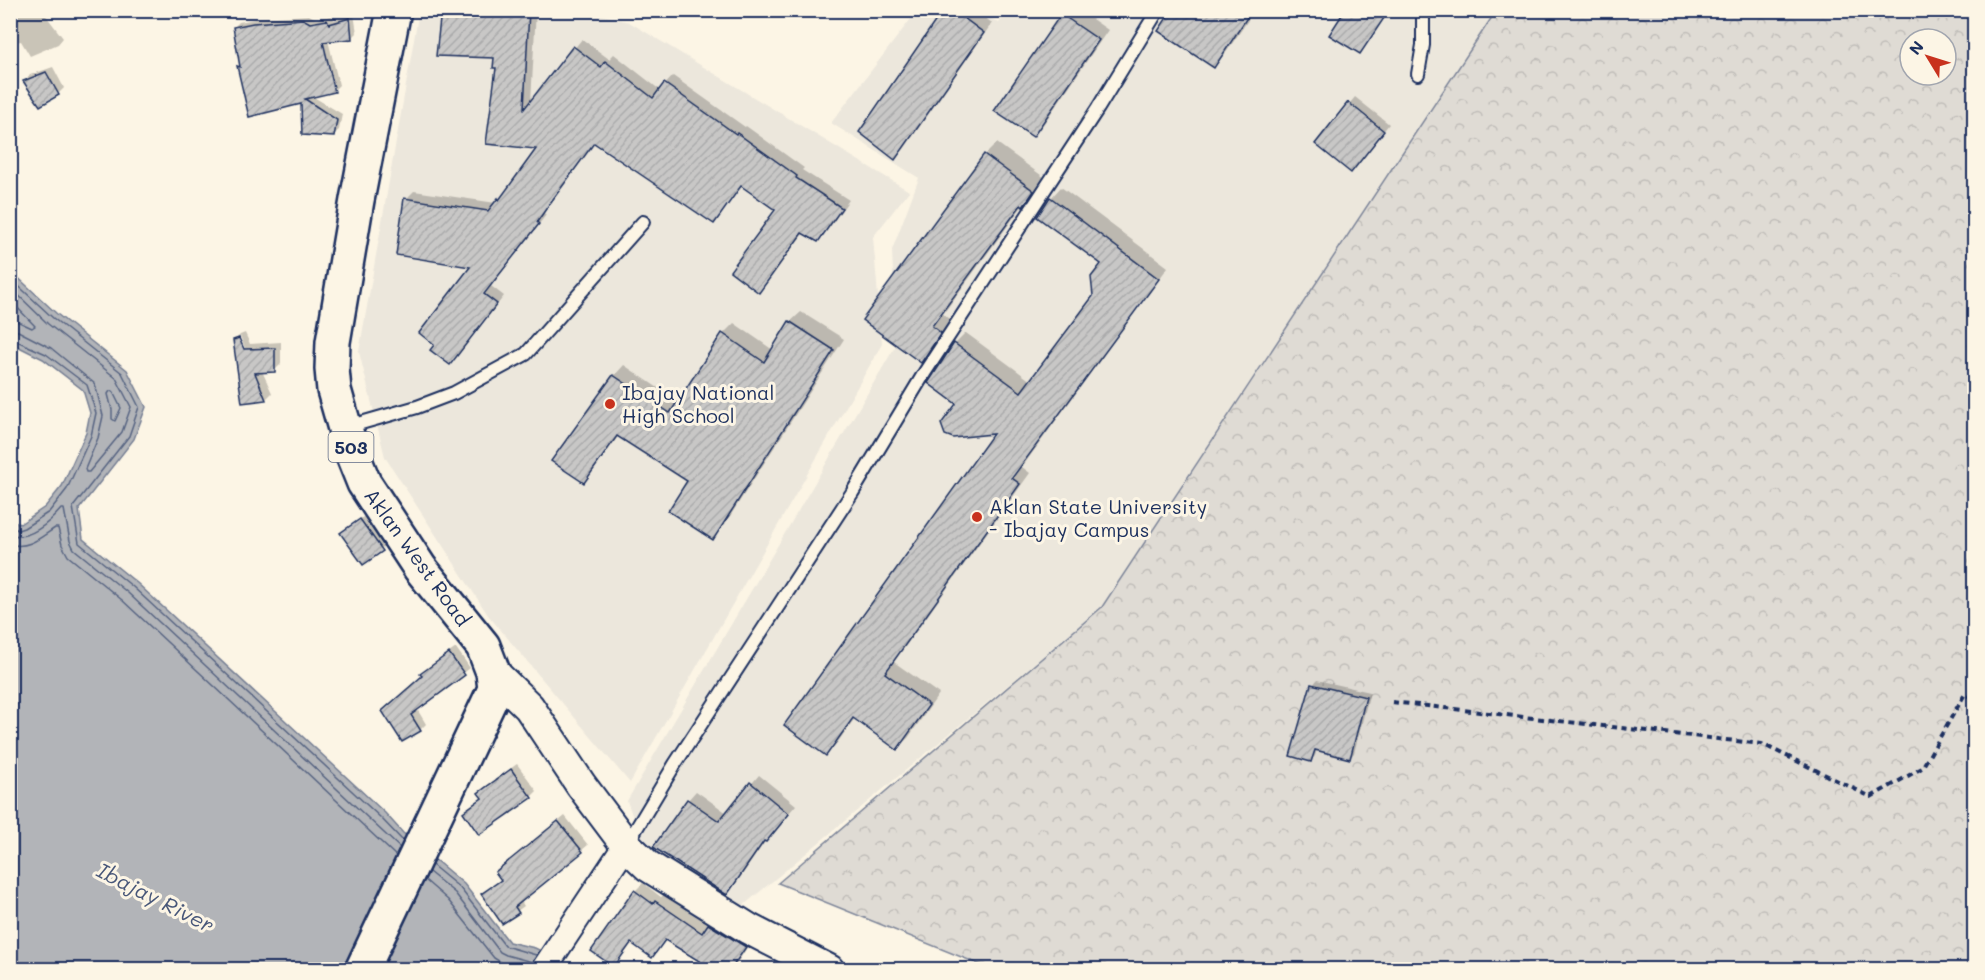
<svg xmlns="http://www.w3.org/2000/svg" width="1985" height="980" font-family="Mali,sans-serif">
  <defs>
    <pattern id="forest-crowns" width="20" height="18" patternUnits="userSpaceOnUse" patternTransform="scale(1.5)"><rect width="20" height="18" fill="#dfdbd4"/><path d="M2 6a3 3 0 1 1 6 0M12 15a3 3 0 1 1 6 0" fill="none" stroke="#bfbcb8"/></pattern>
    <pattern id="building-hatch" width="6" height="6" patternUnits="userSpaceOnUse" patternTransform="scale(1.5)"><rect width="6" height="6" fill="#c8c7c6"/><path d="M-1 1l2-2M0 6l6-6M5 7l2-2" fill="none" stroke="#ababac"/></pattern>
  </defs>
  <rect width="100%" height="100%" fill="#fcf5e5"/>
  <filter id="ink" filterUnits="userSpaceOnUse"><feTurbulence type="fractalNoise" baseFrequency=".0167" numOctaves="2"/><feDisplacementMap in="SourceGraphic" scale="12" xChannelSelector="R" yChannelSelector="G"/><feConvolveMatrix kernelMatrix="1 2 1 2 8 2 1 2 1" color-interpolation-filters="sRGB"/></filter>
  <g filter="url(#ink)">
    <g fill="#ece7dc">
      <polygon points="1007,10 1496,11 1102,607 739,909 642,842 627,801 896,345 892,250 919,178 831,123 917,11 978,11 999,23"/>
      <polygon points="419,11 587,11 629,22 909,191 873,237 882,344 630,783 488,615 385,457 359,352"/>
    </g>
    <path fill="url(#forest-crowns)" stroke="#7d8599" stroke-width="1.5" fill-rule="evenodd" d="M1496 11H1974V969H991L778 883 1102 607ZM1910 39H1946V75H1910Z"/>
    <polygon fill="#b2b4b8" stroke="#767f94" stroke-width="1.5" points="11,271 57,314 127,370 146,407 134,439 79,509 83,539 137,583 385,813 403,833 464,884 509,942 535,948 577,969 11,969 10,519 20,524 45,507 62,486 86,433 90,413 83,390 43,359 11,343"/>
    <g fill="#0003" fill-rule="evenodd">
      <polygon points="10,10 46,10 44,13 63,38 58,44 30,56 21,41 10,43"/>
      <polygon points="443,10 536,10 531,102 582,39 609,59 614,54 660,90 673,76 745,127 746,126 804,168 802,170 849,200 826,232 818,240 804,232 767,283 759,291 778,210 742,185 714,222 595,142 556,196 544,213 546,215 491,286 504,296 458,355 473,266 406,199 414,191 496,203 508,190 539,148 497,66 495,57"/>
      <polygon points="945,10 975,10 992,23 904,149 895,158"/>
      <polygon points="1066,10 1079,10 1108,30 1042,126 1033,135 1062,15"/>
      <polygon points="1174,10 1255,10 1225,54 1213,66"/>
      <polygon points="1347,10 1389,12 1359,53"/>
      <polygon points="354,14 357,33 352,38 328,40 339,85 334,90 312,96 342,114 339,130 333,135 302,102 238,67 241,64 234,27 239,22 259,18 309,15 316,19 332,16 334,20"/>
      <polygon points="53,67 64,88 58,94 25,81 30,75"/>
      <polygon points="1355,97 1389,124 1357,165 1317,143"/>
      <polygon points="997,143 1045,178 1035,193 1023,205 943,314 952,320 933,349 921,361 985,155"/>
      <polygon points="1061,187 1168,267 1022,467 1030,473 894,662 939,694 908,738 897,748 855,718 837,743 826,754 996,432 930,383 955,344 966,333 1031,381 1094,297 1103,263 1051,198"/>
      <polygon points="801,312 844,339 723,527 713,538 689,481 619,435 594,470 583,481 614,376 624,365 679,402 723,334 734,323 773,350 790,322"/>
      <path d="M245 333 250 344 281 342V364L275 370 262 371 272 393 266 399 244 401 234 341 240 335ZM240 336 248 355 240 343Z"/>
      <polygon points="367,514 388,543 363,563 342,533"/>
      <polygon points="456,648 470,668 417,709 426,724 420,730 402,740 423,676 428,668"/>
      <polygon points="1317,680 1370,692 1354,753 1350,758 1317,749 1315,756 1311,760 1313,685"/>
      <polygon points="517,764 537,791 531,797 483,798 480,793 485,787"/>
      <polygon points="759,775 796,805 766,840 735,885 727,893 656,847 688,800 696,791 727,813"/>
      <polygon points="565,816 588,845 521,901 524,906 502,922 503,867"/>
      <polygon points="643,883 661,897 665,894 710,924 717,916 753,938 734,968 714,970 666,940 652,956 632,942 614,965 635,891"/>
    </g>
    <g fill="none" stroke-linecap="round" stroke-linejoin="round">
      <g stroke="#576482" stroke-width="1.5">
        <polyline points="10,278 53,318 122,373 139,407 129,436 73,507 79,543 133,587 381,818 403,841"/>
        <polyline points="10,287 48,324 116,378 131,407 122,432 89,472 86,472 85,469 98,438 103,416 95,384 51,348 18,331 10,330"/>
        <polyline points="10,300 35,326 32,328 19,322 10,321"/>
        <polyline points="10,338 46,354 87,385 96,413 91,436 67,489 49,512 24,528 18,530 10,526"/>
        <polygon points="110,391 113,392 121,408 115,421 112,419 112,410 108,394"/>
        <path d="M10 534C28 542 50 522 61 509H64L70 541 74 549 128 593 400 848"/>
        <path d="M10 544C28 550 41 537 55 528H58L62 545 68 556 122 600 396 856"/>
        <polyline points="432,865 460,888 505,946 536,955"/>
        <polyline points="429,872 455,893 500,952 506,955 532,962"/>
        <polyline points="425,880 448,900 494,958 502,963 528,970"/>
      </g>
    </g>
    <g fill="url(#building-hatch)" stroke="#1b2f5e" stroke-width="1.5">
      <polygon points="441,10 529,10 524,109 573,46 601,67 605,61 653,98 664,83 736,134 737,133 797,176 796,178 842,208 818,242 802,233 759,293 730,271 775,210 741,186 714,224 594,143 548,206 537,222 539,224 484,294 497,304 450,365 430,350 434,345 419,333 470,267 396,255 404,198 488,211 498,198 499,200 536,149 486,144 496,68 493,68 494,58 436,56"/>
      <polygon points="943,10 953,10 984,33 895,160 859,132"/>
      <polygon points="1172,10 1252,10 1214,68 1158,31"/>
      <polygon points="1345,10 1372,10 1384,18 1360,54 1329,35"/>
      <polygon points="1061,14 1099,40 1033,137 994,111"/>
      <polygon points="350,18 352,39 323,42 335,92 305,99 337,120 334,137 302,135 301,104 249,117 237,66 240,67 233,27 253,23 303,19 310,23 327,20 329,24"/>
      <polygon points="46,72 59,95 40,106 23,81"/>
      <polygon points="1348,102 1384,131 1351,173 1315,144"/>
      <polygon points="984,154 1034,191 1023,207 1021,205 932,326 941,333 921,363 862,320"/>
      <polygon points="1050,197 1159,279 1012,478 1020,484 885,673 929,705 897,750 853,718 826,756 784,725 993,434 953,438 945,435 941,424 956,404 928,383 954,343 1021,392 1093,296 1091,277 1101,264 1037,217"/>
      <polygon points="789,321 834,350 713,540 668,511 687,481 617,436 584,483 551,461 613,375 670,413 722,333 764,362"/>
      <polygon points="239,338 244,349 275,348 275,372 255,373 266,400 242,403 233,340"/>
      <polygon points="360,519 383,551 363,565 340,533"/>
      <polygon points="449,653 465,675 411,715 421,731 402,742 382,711 422,676 420,674"/>
      <polygon points="1311,684 1366,697 1350,759 1315,750 1311,762 1290,756"/>
      <polygon points="511,769 532,798 479,835 463,812 482,798 478,793"/>
      <polygon points="750,782 789,814 766,842 764,841 727,895 653,847 687,799 719,821"/>
      <polygon points="558,821 583,852 515,907 519,913 502,924 481,894 501,880 495,872"/>
      <polygon points="634,890 653,904 655,901 702,933 708,924 746,947 731,969 712,969 665,940 652,958 631,943 614,967 591,951"/>
    </g>
    <g fill="none" stroke-linecap="round" stroke-linejoin="round">
      <g stroke="#1b2f5e" stroke-width="16">
        <g id="service">
          <polyline points="1418,74 1423,45 1423,10"/>
          <polyline points="347,427 417,407 454,393 526,354 643,222"/>
          <polyline points="627,844 675,764 852,493 925,372 1098,108 1158,10"/>
        </g>
      </g>
      <g stroke="#1b2f5e" stroke-width="28">
        <polyline id="minor" points="543,970 626,845"/>
      </g>
      <g stroke="#1b2f5e" stroke-width="34">
        <polyline id="tertiary" points="493,672 529,707 581,785 626,845 648,866 749,929 829,970"/>
      </g>
      <g stroke="#1b2f5e" stroke-width="38">
        <polyline id="primary" points="362,970 495,689 493,672 483,646 420,568 364,483 352,453 334,390 332,369 333,342 357,200 394,10"/>
      </g>
      <polyline stroke="#1b2f5e" stroke-width="4" stroke-dasharray="6 4.5" stroke-linecap="butt" points="1392,702 1762,744 1871,797 1922,768 1965,694 1974,699"/>
      <use href="#service" stroke="#fcf5e5" stroke-width="12"/>
      <use href="#minor" stroke="#fcf5e5" stroke-width="24"/>
      <use href="#tertiary" stroke="#fcf5e5" stroke-width="30"/>
      <use href="#primary" stroke="#fcf5e5" stroke-width="33"/>
    </g>
  </g>
  <g fill="#c8321e" stroke="#fcf5e5" stroke-width="2">
    <circle cx="610" cy="404" r="6"/>
    <circle cx="977" cy="517" r="6"/>
  </g>
  <g text-anchor="middle" dominant-baseline="central" stroke-width="6" stroke-linejoin="round" paint-order="stroke">
    <rect fill="#fcf5e5" stroke="#5e6a86" stroke-width="1.5" x="328.5" y="432" width="45" height="30" rx="4.5"/>
    <g font-size="18" font-weight="bold" fill="#1b2f5e">
      <text x="351" y="447">503</text>
    </g>
    <g font-size="20" fill="#1b2f5e" stroke="#fcf5e5" text-anchor="start">
      <text x="622" y="392">Ibajay National<tspan x="622" dy="23">High School</tspan></text>
      <text x="989" y="506">Aklan State University<tspan x="989" dy="23">- Ibajay Campus</tspan></text>
    </g>
    <g font-size="20" fill="#1b2f5e" stroke="#fcf5e5">
      <text transform="translate(418 557) rotate(54)">Aklan West Road</text>
    </g>
    <g font-size="21" font-style="italic" fill="#485779" stroke="#fcf5e5">
      <text transform="translate(156 897) rotate(27)">Ibajay River</text>
    </g>
  </g>
  <rect width="1985" height="980" fill="none" stroke="#fcf5e5" stroke-width="36"/>
  <rect x="18" y="18" width="1949" height="944" fill="none" stroke="#1b2f5e" stroke-width="2" filter="url(#ink)"/>
  <g transform="translate(1928 57) rotate(308)"><circle r="28" fill="#fcf5e5" stroke="#a2a6af" stroke-width="1.5"/>
  <path d="M0-4.5L10 22L0 15L-10 22Z" fill="#c8321e"/>
  <text y="-9" font-size="16" font-weight="bold" text-anchor="middle" fill="#1b2f5e">N</text>
  </g>
</svg>
